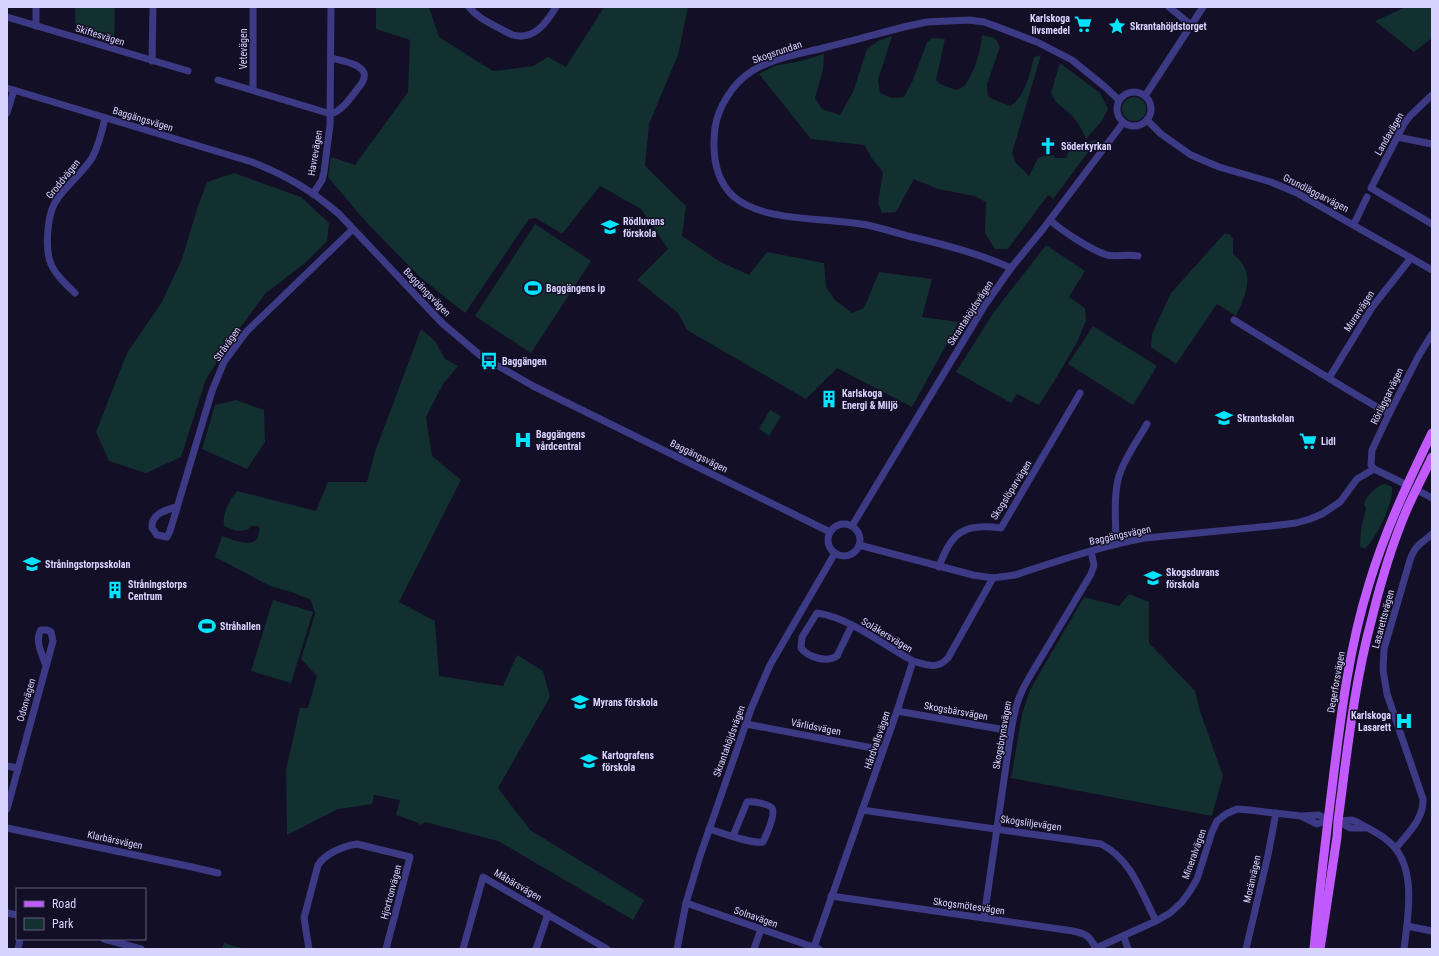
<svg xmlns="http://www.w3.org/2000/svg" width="1439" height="956" font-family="'Roboto Condensed',sans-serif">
  <rect width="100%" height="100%" fill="#130f26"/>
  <g fill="#12302f">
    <polygon points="75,7 115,7 114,43 76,33"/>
    <polygon points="376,7 429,7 439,37 493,71 533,66 548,57 566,67 604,7 688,7 678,55 649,124 645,166 686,206 682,236 719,261 749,275 767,252 824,263 826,287 835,300 852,313 864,308 879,272 932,279 922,317 959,322 912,407 837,368 806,399 687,330 678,313 637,280 668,249 641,209 600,186 562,234 536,218 529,219 465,313 421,278 367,223 328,177 331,157 355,165 408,92 410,40 376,29"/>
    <polygon points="1406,7 1432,7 1432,38 1414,52 1375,21"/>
    <path d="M982 35 995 38 1000 47 987 84 988 97 1010 106C1025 97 1030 74 1034 57L1041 55 1012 153 1016 163 1029 176 1038 158 1048 154 1049 156 1054 155 1055 158H1066L1070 148 1065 140C1071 143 1077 147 1085 144 1089 143 1092 140 1097 140L1053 199 1048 195 1008 249H995L985 233 986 202 974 196 938 189 914 179 896 212 882 213 878 203 883 172 873 160 864 145 811 139 759 74 774 66 801 61 824 54 823 70 815 98 822 109 840 115 853 92 867 49 878 41 892 36 878 80 880 93 891 98 904 97 913 80 927 42 933 38 945 39 936 80 940 84 956 90 965 86 974 69 980 50Z"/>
    <path d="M1060 63 1100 93 1108 109 1101 122 1086 139C1082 129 1077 120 1068 112 1059 104 1057 105 1051 93Z"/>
    <circle cx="1134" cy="109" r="12"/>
    <polygon points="234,173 301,197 329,223 327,241 305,263 265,294 234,336 206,379 181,457 146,473 109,461 96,432 127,353 162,302 182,259 197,209 207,182"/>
    <polygon points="535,224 591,261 531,353 475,316"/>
    <path d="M1224 234H1229L1233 239V254C1236 257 1240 260 1242 263 1254 280 1243 300 1236 316L1217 304 1176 364 1151 347 1152 334 1171 293Z"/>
    <polygon points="1046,245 1085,271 1069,297 1085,308 1086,321 1077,342 1058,375 1039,405 1017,394 1011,403 956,372 994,312"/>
    <polygon points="1093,326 1157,366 1133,405 1068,364"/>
    <path d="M421 329 435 341 445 359 458 366 443 384 426 417 432 456 461 480 399 602 435 621 439 676 503 686 517 655 543 671 550 697 498 788 530 830 644 900 633 920 498 841 425 822 421 825 416 822 396 815 400 800 374 795 372 804 338 809 287 835 286 770 300 708H308L317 676 301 659 315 614 311 600 294 593 270 586 215 557 222 536C237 541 261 553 259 526H252L247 530 237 531 224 526C222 513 229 501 237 491L316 511 328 482H367L375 452Z"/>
    <polygon points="236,400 264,410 265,442 247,469 202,449 215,405"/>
    <polygon points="770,410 781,416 769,436 759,429"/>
    <path d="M1385 484 1392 487C1394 503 1376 538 1365 549L1360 547 1361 529 1366 508 1364 504C1366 496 1377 485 1385 484Z"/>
    <polygon points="1129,594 1149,602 1149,643 1195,691 1200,711 1223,776 1212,816 1011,778 1022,714 1030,690 1084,597 1119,606"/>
    <polygon points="273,600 313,612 291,683 251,671"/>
    <polygon points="224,943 244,949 222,949"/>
  </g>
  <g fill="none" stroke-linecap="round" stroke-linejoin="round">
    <g stroke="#3d3a85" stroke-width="7">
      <polyline points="36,7 36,26"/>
      <polyline points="253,7 253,90"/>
      <path d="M469 7C477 17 486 21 497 27 502 29 507 33 513 35 534 41 547 22 556 7"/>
      <polyline points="1169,7 1191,25"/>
      <polyline points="7,17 188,71"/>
      <polyline points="152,61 153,7"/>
      <path d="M218 80 331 114C344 110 353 94 362 83 373 65 343 61 331 58"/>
      <path d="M7 88 252 162C287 176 311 190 339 214L442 323 481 356 533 386 830 532"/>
      <circle cx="1134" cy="109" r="17"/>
      <polyline points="1432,95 1410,116 1404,124 1371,188 1432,224"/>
      <polyline points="1145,96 1203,7"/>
      <polyline points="7,113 14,90"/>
      <polyline points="1147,120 1161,134 1191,155 1219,167 1271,182 1297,193 1432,270"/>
      <polyline points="1397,137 1432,144"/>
      <polyline points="313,194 322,180 324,172 330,125 331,7"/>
      <path d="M1050 220C1062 231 1091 250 1107 255 1115 257 1129 254 1138 256"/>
      <polyline points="1354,224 1367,197"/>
      <path d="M1011 268C978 253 943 244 908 236 894 232 881 228 867 225 828 217 763 223 733 196 714 178 712 153 715 128 718 107 733 83 752 71 773 58 799 54 823 48 852 41 880 33 908 26L927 22 969 20 984 22 998 27 1037 42 1072 60 1104 86 1119 100"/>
      <path d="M75 293C51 270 45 263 48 229 49 218 51 207 58 198 68 184 82 173 92 158 99 145 102 132 105 118"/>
      <polyline points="1234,320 1348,390 1389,414"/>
      <polyline points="1329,378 1373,306 1411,258"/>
      <polyline points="1407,485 1374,469 1371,465 1372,450 1389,414 1418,357 1432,334"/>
      <polyline points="1417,490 1432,498"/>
      <path d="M177 507C165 510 151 514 152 528L157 535 167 537 170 531 212 391 224 362 247 331 353 229"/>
      <circle cx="844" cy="540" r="16"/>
      <polyline points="852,526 985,305 1011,268 1043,229 1123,123"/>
      <path d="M1116 544C1116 522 1113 497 1119 476 1125 457 1138 440 1147 424"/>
      <path d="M859 545 973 575 993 578 1015 575C1058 561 1101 546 1145 538L1271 526 1296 523 1310 519 1322 514 1340 502 1357 479 1374 469"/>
      <path d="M939 567C951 532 964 523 1001 528L1080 393"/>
      <path d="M852 625 837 656C826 663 808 657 801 648L802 637 817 613C851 618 883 645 913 661"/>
      <polyline points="897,711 1011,731"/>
      <polyline points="746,724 883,750"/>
      <polyline points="7,766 18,768"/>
      <path d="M7 809 53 641 51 632 47 630H41C34 640 43 656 46 666"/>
      <path d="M862 810 1101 844C1132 860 1141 892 1156 921"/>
      <polyline points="1303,817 1317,824 1328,820"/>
      <path d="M1338 821 1352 820 1357 822C1367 828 1379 833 1388 841 1418 865 1408 916 1404 949"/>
      <polyline points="1338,821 1350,828 1365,828"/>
      <polyline points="7,828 192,867 218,873"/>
      <path d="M709 829C723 833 750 844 763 842 766 836 776 814 772 808 769 804 752 801 747 802L733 836"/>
      <path d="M1396 848C1407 834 1424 819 1423 799L1387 694 1383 670 1384 649 1410 560C1415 545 1421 544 1432 534"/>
      <path d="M831 896 1073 931C1087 934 1089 936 1096 948"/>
      <polyline points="686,903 819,949"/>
      <polyline points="7,913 17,915"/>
      <path d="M984 918 1011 731C1015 708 1018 696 1030 676L1091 574 1094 565 1091 551"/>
      <polyline points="1407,926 1432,931"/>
      <polyline points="1124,937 1128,949"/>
      <polyline points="104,939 141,949"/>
      <path d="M814 947 897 711 913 661C927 665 937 670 948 658L993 578"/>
      <polyline points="18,949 20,939"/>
      <path d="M309 949 304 918 318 865C326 853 343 846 357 844L410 857 386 949"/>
      <polyline points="463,949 483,877 607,949"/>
      <polyline points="536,949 548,914"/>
      <polyline points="677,949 686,903 700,856 751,709 770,665 835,553"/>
      <polyline points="754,949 761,929"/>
      <polyline points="1094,949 1156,921 1170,913 1182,902 1190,891 1197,879 1212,832 1217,821 1226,814 1237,809 1249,810 1301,816 1319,815 1328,820"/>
      <polyline points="1246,949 1268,855 1276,813"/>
    </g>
    <g stroke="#c25bff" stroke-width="9">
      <path d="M1314 949C1319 893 1326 836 1333 780 1341 714 1349 648 1369 584 1385 531 1408 482 1432 433"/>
      <path d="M1320 949 1337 837 1338 821C1347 753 1354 684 1372 618 1381 581 1392 544 1407 509 1415 491 1424 474 1432 457"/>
    </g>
  </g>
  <defs>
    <g id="supermarket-bare" transform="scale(1.38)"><path d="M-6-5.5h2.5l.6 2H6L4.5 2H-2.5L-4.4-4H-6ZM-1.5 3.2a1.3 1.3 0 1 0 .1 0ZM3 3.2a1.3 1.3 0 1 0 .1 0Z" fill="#00e5ff" stroke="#130f26" stroke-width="2.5" paint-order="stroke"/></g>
    <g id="sight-bare" transform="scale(1.38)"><path d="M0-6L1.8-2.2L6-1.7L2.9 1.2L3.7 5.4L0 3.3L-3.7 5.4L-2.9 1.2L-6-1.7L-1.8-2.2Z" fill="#00e5ff" stroke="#130f26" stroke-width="2.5" paint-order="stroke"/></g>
    <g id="church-bare" transform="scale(1.38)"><path d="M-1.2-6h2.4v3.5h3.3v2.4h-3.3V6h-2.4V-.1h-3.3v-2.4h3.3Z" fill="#00e5ff" stroke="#130f26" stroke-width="2.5" paint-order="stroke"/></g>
    <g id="school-bare" transform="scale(1.38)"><path d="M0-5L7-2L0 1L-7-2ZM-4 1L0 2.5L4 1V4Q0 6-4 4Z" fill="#00e5ff" stroke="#130f26" stroke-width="2.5" paint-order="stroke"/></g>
    <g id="stadium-bare" transform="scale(1.38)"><path d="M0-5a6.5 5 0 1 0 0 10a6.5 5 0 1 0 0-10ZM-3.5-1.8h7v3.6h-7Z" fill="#00e5ff" stroke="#130f26" stroke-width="2.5" paint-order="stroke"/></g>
    <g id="bus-bare" transform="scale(1.38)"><path d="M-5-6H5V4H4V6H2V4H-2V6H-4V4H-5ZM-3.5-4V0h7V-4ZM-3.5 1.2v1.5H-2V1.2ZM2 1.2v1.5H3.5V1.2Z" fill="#00e5ff" stroke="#130f26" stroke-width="2.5" paint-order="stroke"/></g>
    <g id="building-bare" transform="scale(1.38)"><path d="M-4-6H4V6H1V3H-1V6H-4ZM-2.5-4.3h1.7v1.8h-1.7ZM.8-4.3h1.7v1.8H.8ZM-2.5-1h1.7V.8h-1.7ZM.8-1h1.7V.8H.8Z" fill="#00e5ff" stroke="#130f26" stroke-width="2.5" paint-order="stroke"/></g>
    <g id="hospital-bare" transform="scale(1.38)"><path d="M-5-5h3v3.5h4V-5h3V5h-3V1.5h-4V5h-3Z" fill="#00e5ff" stroke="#130f26" stroke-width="2.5" paint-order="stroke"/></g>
  </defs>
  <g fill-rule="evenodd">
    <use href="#supermarket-bare" x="1083" y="24"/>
    <use href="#sight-bare" x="1117" y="26"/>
    <use href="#church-bare" x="1048" y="146"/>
    <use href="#school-bare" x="610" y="227"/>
    <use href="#stadium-bare" x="533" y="288"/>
    <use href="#bus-bare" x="489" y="361"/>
    <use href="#building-bare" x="829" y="399"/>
    <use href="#school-bare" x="1224" y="418"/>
    <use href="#hospital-bare" x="523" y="440"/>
    <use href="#supermarket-bare" x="1308" y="441"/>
    <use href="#school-bare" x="32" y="564"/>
    <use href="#school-bare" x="1153" y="578"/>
    <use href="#building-bare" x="115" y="590"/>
    <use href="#stadium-bare" x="207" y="626"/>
    <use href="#school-bare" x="580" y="702"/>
    <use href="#hospital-bare" x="1404" y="721"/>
    <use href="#school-bare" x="589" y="761"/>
  </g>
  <g text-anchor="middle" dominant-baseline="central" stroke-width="3" stroke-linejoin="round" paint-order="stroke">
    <g font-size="10" font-weight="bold" fill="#d9d4ff" stroke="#130f26" text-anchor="start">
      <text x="1070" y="18" text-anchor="end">Karlskoga<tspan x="1070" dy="12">livsmedel</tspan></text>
      <text x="1130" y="26">Skrantahöjdstorget</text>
      <text x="1061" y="146">Söderkyrkan</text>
      <text x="623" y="221">Rödluvans<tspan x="623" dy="12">förskola</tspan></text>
      <text x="546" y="288">Baggängens ip</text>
      <text x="502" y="361">Baggängen</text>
      <text x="842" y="393">Karlskoga<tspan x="842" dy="12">Energi &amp; Miljö</tspan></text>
      <text x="1237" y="418">Skrantaskolan</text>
      <text x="536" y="434">Baggängens<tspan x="536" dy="12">vårdcentral</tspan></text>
      <text x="1321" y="441">Lidl</text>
      <text x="45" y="564">Stråningstorpsskolan</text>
      <text x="1166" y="572">Skogsduvans<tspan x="1166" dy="12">förskola</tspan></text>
      <text x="128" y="584">Stråningstorps<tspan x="128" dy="12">Centrum</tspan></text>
      <text x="220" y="626">Stråhallen</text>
      <text x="593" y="702">Myrans förskola</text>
      <text x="1391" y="715" text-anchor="end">Karlskoga<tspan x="1391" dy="12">Lasarett</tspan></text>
      <text x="602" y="755">Kartografens<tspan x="602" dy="12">förskola</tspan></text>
    </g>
    <g font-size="10" fill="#d9d4ff" stroke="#130f26">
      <text transform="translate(100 35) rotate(17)">Skiftesvägen</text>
      <text transform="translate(243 49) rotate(-90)">Vetevägen</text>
      <text transform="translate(777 52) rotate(-19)">Skogsrundan</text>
      <text transform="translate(143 119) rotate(17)">Baggängsvägen</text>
      <text transform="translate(1389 134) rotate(-60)">Landavägen</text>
      <text transform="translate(315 153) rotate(-80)">Havrevägen</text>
      <text transform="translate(63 179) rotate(-51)">Groddvägen</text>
      <text transform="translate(1316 193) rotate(27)">Grundläggarvägen</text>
      <text transform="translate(427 292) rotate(46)">Baggängsvägen</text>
      <text transform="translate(1359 311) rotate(-57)">Murarvägen</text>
      <text transform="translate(970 313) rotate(-57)">Skrantahöjdsvägen</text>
      <text transform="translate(227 344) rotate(-55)">Stråvägen</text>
      <text transform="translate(1387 396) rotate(-64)">Rörläggarvägen</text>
      <text transform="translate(699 456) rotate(26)">Baggängsvägen</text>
      <text transform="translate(1011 490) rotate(-58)">Skogslöparvägen</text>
      <text transform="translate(1120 535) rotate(-12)">Baggängsvägen</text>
      <text transform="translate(1383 619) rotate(-75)">Lasarettsvägen</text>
      <text transform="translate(887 635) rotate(31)">Solåkersvägen</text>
      <text transform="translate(1336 682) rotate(-80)">Degerforsvägen</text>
      <text transform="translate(26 700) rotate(-74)">Odonvägen</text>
      <text transform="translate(956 711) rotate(10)">Skogsbärsvägen</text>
      <text transform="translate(816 727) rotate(11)">Vårlidsvägen</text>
      <text transform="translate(1002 735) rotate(-80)">Skogsbrynsvägen</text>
      <text transform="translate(877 740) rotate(-71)">Hårdvallsvägen</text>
      <text transform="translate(729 741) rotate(-70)">Skrantahöjdsvägen</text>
      <text transform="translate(1031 823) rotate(8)">Skogsliljevägen</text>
      <text transform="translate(115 840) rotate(12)">Klarbärsvägen</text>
      <text transform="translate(1194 854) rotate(-70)">Mineralvägen</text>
      <text transform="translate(1252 879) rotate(-77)">Moränvägen</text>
      <text transform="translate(518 885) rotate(30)">Måbärsvägen</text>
      <text transform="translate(391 892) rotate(-75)">Hjortronvägen</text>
      <text transform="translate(969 906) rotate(8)">Skogsmötesvägen</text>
      <text transform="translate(756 917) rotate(19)">Solnavägen</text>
    </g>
  </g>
  <rect width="1439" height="956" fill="none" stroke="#d9d4ff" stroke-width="16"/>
  <rect x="16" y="888" width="130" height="52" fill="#130f26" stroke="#625e7d"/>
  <rect x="24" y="901" width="20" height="6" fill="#c25bff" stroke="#625e7d"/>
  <text x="52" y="908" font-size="12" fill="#d9d4ff">Road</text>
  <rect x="24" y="918" width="20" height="12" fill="#12302f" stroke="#625e7d"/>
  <text x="52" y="928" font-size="12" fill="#d9d4ff">Park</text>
</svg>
